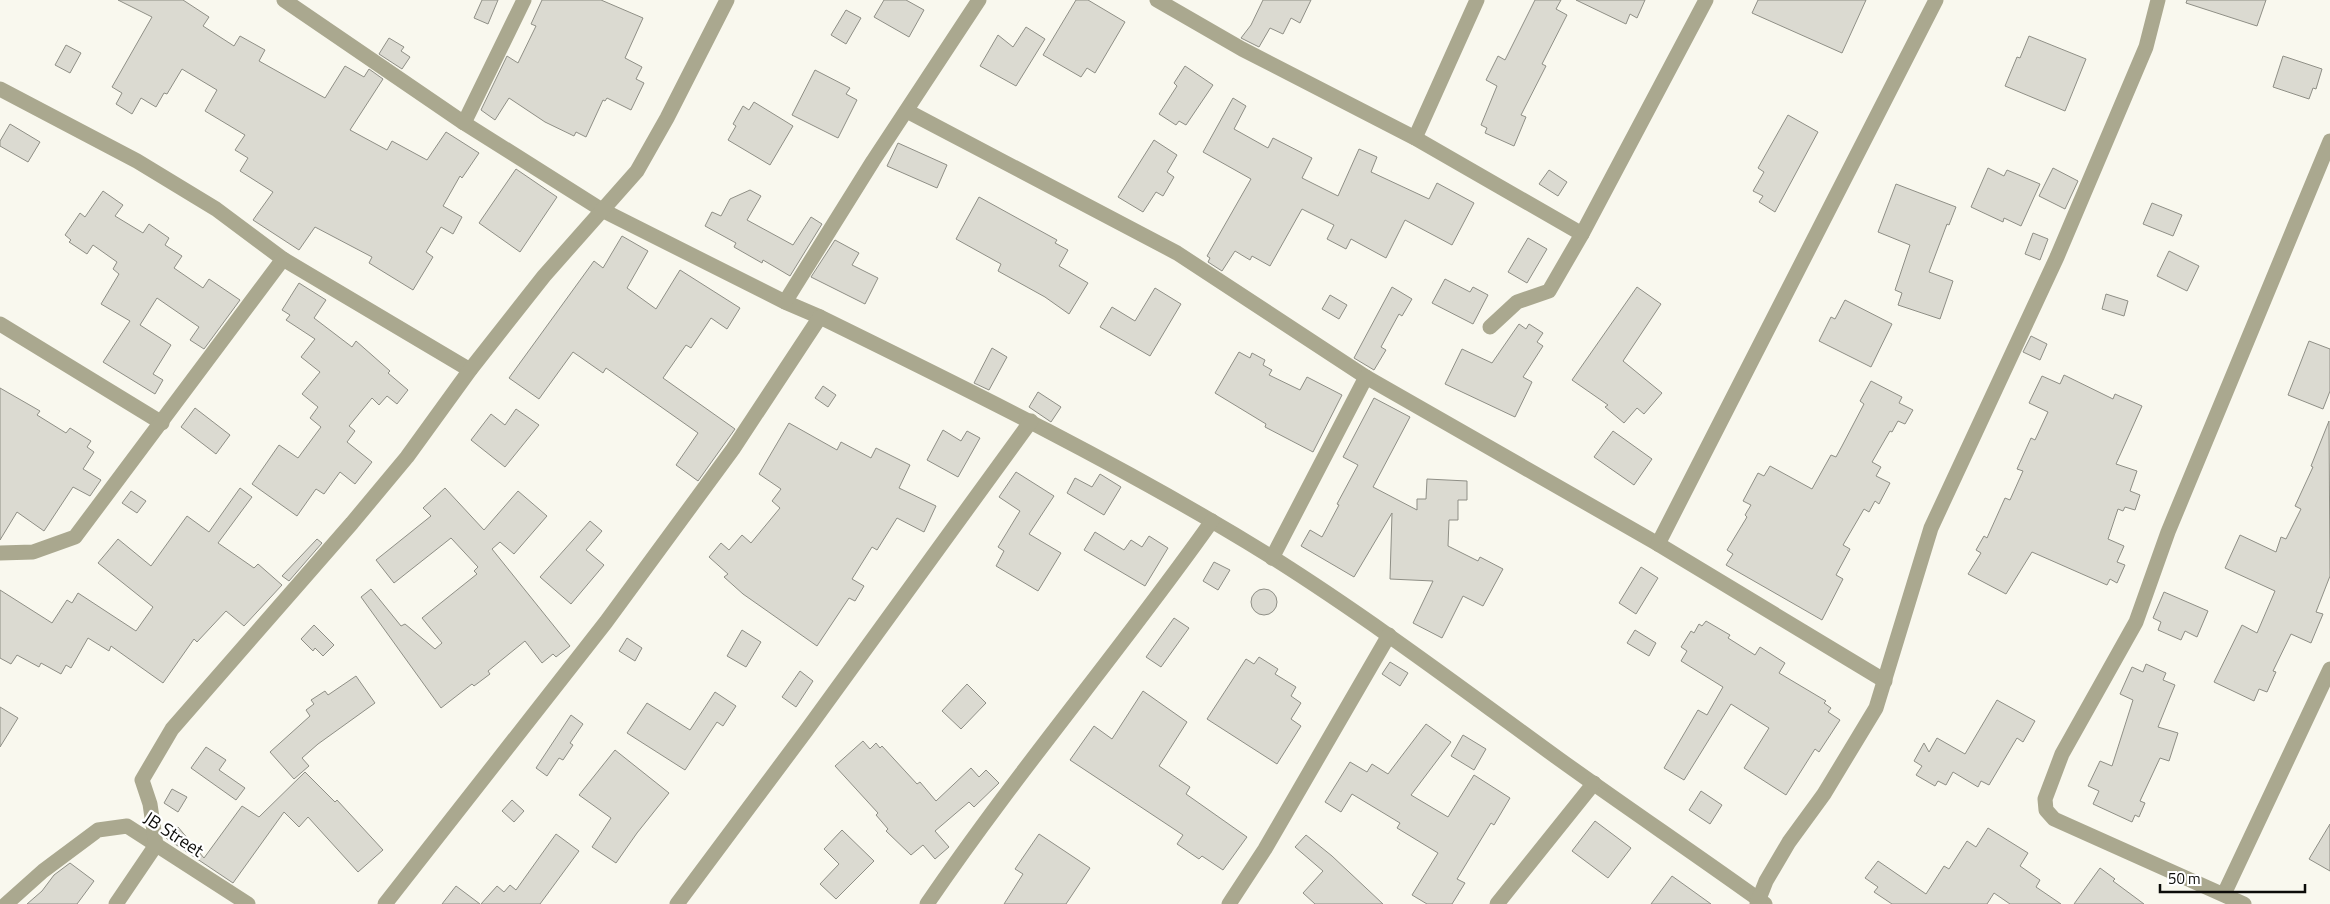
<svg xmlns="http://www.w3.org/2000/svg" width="2330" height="904" font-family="'Titillium Web',sans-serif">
  <rect width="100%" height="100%" fill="#f9f8ee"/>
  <g fill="#dbdad1" stroke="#8f8f86">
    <polygon points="118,0 183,0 209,17 203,26 234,46 240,36 265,50 259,61 325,98 345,66 364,77 369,69 383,79 350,130 387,150 392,141 427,160 446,132 479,153 462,178 460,176 443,206 462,217 453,234 441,227 426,252 433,257 413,290 369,263 372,257 315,227 299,250 253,220 273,192 240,171 248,158 235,150 245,135 205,111 217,90 182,69 167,94 164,93 156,107 141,98 132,114 116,104 122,93 112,87 152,17"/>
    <polygon points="482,0 498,0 488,24 474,18"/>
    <polygon points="542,0 601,0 643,18 625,58 642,67 636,79 644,83 631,110 607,98 605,101 603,100 586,137 576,132 574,136 545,122 509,98 495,120 481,110 507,56 518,63 536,26 531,24"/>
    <polygon points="884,0 906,0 924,10 909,37 874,17"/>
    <polygon points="1076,0 1088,0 1125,22 1095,73 1087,68 1081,77 1043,55"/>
    <polygon points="1263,0 1311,0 1300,23 1291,18 1283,34 1270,28 1259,47 1241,38 1251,25"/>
    <polygon points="1535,0 1561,0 1556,9 1567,15 1542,64 1546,66 1521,115 1526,117 1514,146 1485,133 1487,128 1481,125 1497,86 1486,80 1498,56 1505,60"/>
    <polygon points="1576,0 1645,0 1637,18 1630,14 1626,24"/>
    <polygon points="1758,0 1866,0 1842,53 1752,13"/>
    <polygon points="2187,0 2266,0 2257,26 2186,3"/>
    <polygon points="846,10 861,18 846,44 831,35"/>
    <polygon points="1026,27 1045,39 1016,86 980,66 998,35 1013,47"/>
    <polygon points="2029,36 2086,59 2065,111 2005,86 2017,57 2020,58"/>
    <polygon points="389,38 404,47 401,51 410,57 402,69 379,54"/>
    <polygon points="66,45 81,53 70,73 55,65"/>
    <polygon points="2283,56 2322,69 2316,89 2313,88 2309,99 2273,87"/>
    <polygon points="1185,66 1213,85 1186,125 1179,121 1176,125 1159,114 1177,86 1174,83"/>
    <polygon points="815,70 850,88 846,94 857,100 838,138 792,115"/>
    <polygon points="1233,98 1246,106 1234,129 1268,148 1273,138 1312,158 1302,178 1338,196 1359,149 1377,157 1371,172 1429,199 1437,183 1474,203 1452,245 1405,220 1386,258 1351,239 1346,249 1327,239 1334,225 1302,209 1270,266 1252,256 1250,260 1235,251 1222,271 1208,262 1210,258 1207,256 1251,179 1203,152"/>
    <polygon points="754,102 793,126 770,165 728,140 736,126 733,124 743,106 749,110"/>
    <polygon points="1788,115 1818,132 1775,212 1759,202 1763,196 1753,191 1764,172 1758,168"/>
    <polygon points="10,124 40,142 28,162 0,146 0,141"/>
    <polygon points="1154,140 1177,155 1167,172 1174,177 1163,196 1156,192 1143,212 1118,197"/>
    <polygon points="898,143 947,165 937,188 887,166"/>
    <polygon points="1988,168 2004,176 2007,170 2040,184 2021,226 2004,218 2003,222 1971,207"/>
    <polygon points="2053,168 2078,181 2065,209 2039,196"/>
    <polygon points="516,169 557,197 520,252 479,223"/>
    <polygon points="1549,170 1567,182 1558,196 1539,184"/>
    <polygon points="1896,184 1956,207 1949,225 1947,224 1929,272 1953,281 1940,319 1898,305 1902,293 1895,290 1910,245 1878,232"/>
    <polygon points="750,190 761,196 747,220 793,245 811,217 822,224 790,276 763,260 762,263 734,247 736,243 705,226 712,212 721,216 730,199"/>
    <polygon points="103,191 123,205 115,216 143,233 149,224 169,238 165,245 182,256 174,268 203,288 209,279 240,300 204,349 190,340 199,327 157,298 140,325 171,345 153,374 163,380 155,394 103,362 130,321 101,304 119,274 113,269 117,262 93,245 87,254 69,242 71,240 65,235 80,213 85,217"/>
    <polygon points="979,197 1057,240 1055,243 1068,250 1059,266 1088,283 1069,314 1045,297 998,271 1001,264 956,239"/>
    <polygon points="2152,203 2182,215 2173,236 2143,224"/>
    <polygon points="2033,233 2048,239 2040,260 2025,254"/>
    <polygon points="622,236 648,251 627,288 656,309 680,270 740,308 727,329 711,318 691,348 686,345 663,378 735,429 698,481 676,465 698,433 606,368 603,373 573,352 539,399 509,378 594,261 603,268"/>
    <polygon points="1528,238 1547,249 1527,283 1508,272"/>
    <polygon points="835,240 859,253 852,265 878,278 865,304 811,277"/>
    <polygon points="2169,251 2199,266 2187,291 2157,276"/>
    <polygon points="1445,279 1470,292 1473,287 1488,295 1473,324 1432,303"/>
    <polygon points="299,283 326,300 314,318 352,347 356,341 390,371 388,373 408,390 397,404 387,396 379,405 372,398 349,426 355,431 347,442 372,462 355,484 340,472 324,494 316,489 297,516 252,484 279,445 298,458 321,427 310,418 318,407 302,394 320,372 301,357 315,339 286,320 290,315 282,310"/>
    <polygon points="1392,287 1412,299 1402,316 1399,314 1381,347 1386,350 1374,370 1354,358"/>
    <polygon points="1637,287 1661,304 1623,361 1662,393 1644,414 1637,408 1624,423 1605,407 1608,405 1572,380"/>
    <polygon points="1155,288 1181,304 1150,356 1100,327 1112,307 1135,321"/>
    <polygon points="2106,294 2128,301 2124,316 2102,309"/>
    <polygon points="1330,295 1347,305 1339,319 1322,309"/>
    <polygon points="1845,300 1892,324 1871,367 1819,341 1831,317 1835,319"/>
    <polygon points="1519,324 1526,329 1529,324 1543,333 1537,342 1543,346 1523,377 1532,382 1515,417 1445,384 1462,349 1492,363"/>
    <polygon points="2031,336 2047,344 2040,360 2023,352"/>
    <polygon points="2309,341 2330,349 2330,391 2323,409 2288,395"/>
    <polygon points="992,348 1007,357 989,390 974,383"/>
    <polygon points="1239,352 1250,358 1252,353 1265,360 1263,365 1272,370 1269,375 1300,390 1307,377 1342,395 1313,452 1265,427 1266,424 1215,393"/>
    <polygon points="2064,375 2113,399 2115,394 2142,406 2116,464 2137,471 2130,491 2140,495 2135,510 2125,507 2123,511 2118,509 2108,539 2124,546 2117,562 2125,565 2117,583 2110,579 2107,585 2032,552 2006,594 1968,574 1981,553 1976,550 1984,536 1987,538 2005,498 2010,500 2023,471 2017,469 2031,438 2035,440 2048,412 2029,403 2042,376 2060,384"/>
    <polygon points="1871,381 1902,397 1899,403 1913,410 1905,424 1898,421 1892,432 1890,431 1872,462 1881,467 1876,476 1890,483 1879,504 1875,501 1869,512 1864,509 1843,545 1850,549 1836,575 1843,579 1822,620 1726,565 1733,554 1727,550 1747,517 1745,515 1751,505 1743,501 1758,473 1764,476 1770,466 1812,489 1831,455 1836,457 1842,446 1864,404 1860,401"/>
    <polygon points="823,386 836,395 828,407 815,398"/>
    <polygon points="0,388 40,411 37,415 66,433 70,428 91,441 87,447 94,452 83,469 101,480 90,496 73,487 44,531 17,512 0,540"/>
    <polygon points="1038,392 1061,407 1051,422 1029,407"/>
    <polygon points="1374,398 1410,417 1373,487 1417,510 1417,499 1426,499 1427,479 1467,481 1467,500 1458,500 1458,520 1449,520 1448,546 1478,561 1480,557 1503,569 1483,606 1463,596 1442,638 1413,623 1433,581 1390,579 1392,513 1354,577 1301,546 1310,530 1322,537 1339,505 1337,504 1358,465 1343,457"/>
    <polygon points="195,408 230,435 216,454 181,427"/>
    <polygon points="516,409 539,425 505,467 471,440 491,414 505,425"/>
    <polygon points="2329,421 2330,576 2316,612 2323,614 2311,643 2291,634 2273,671 2276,672 2267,692 2259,689 2254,701 2214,682 2242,625 2257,633 2275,591 2225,568 2240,535 2276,552 2281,537 2286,539 2301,509 2295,506 2313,467 2311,466"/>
    <polygon points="789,423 837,450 841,442 871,458 876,448 910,465 899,488 936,506 924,532 897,518 877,550 872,547 852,579 864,586 855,601 849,598 817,646 743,594 724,577 728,574 709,557 721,543 729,550 742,535 751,543 780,508 772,501 781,489 759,474"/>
    <polygon points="943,430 961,441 967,431 980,438 958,477 927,460"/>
    <polygon points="1613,431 1652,459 1634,485 1594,457"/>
    <polygon points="1016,472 1054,496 1029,534 1061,553 1038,591 996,566 1004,551 998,547 1020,511 999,497"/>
    <polygon points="1100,474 1121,487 1104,515 1067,493 1075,478 1092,487"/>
    <polygon points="240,488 252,497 218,543 254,568 258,564 282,585 244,626 226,611 197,642 194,639 163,683 111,646 109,651 88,638 71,668 66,665 61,674 41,663 39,667 17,655 11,664 0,658 0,590 52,623 67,600 72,603 78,593 136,631 153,607 98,563 118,539 151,566 187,516 209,532"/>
    <polygon points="445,488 484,530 518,491 547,516 514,554 500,542 492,549 570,646 556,657 553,654 542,663 525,641 488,671 490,674 474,686 472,684 441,708 361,597 371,589 401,626 405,624 435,649 442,643 422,618 477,574 474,571 478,567 451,538 394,583 376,560 431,516 423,508"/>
    <polygon points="131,491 146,501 137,513 122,503"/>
    <polygon points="590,521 602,531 586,550 604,565 571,604 540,577"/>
    <polygon points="1095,532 1124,550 1131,540 1142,547 1149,536 1168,548 1145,586 1084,550"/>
    <polygon points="317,539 322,543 289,581 282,576"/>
    <polygon points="1214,562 1230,570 1218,590 1203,581"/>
    <polygon points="1641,567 1658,578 1636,614 1619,603"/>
    <circle cx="1264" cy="602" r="13"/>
    <polygon points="2164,592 2208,611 2197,637 2185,631 2181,640 2158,630 2161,622 2153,618"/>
    <polygon points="1174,618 1189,628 1161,667 1146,657"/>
    <polygon points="1706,621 1730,635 1728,638 1755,655 1760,647 1785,663 1779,673 1826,701 1824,703 1831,708 1828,712 1840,720 1819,752 1815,749 1786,795 1744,768 1769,728 1731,704 1684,780 1664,768 1698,710 1707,715 1723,687 1681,661 1687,651 1681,647 1691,631 1694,633 1699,624 1702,626"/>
    <polygon points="314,625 334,645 323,656 315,648 313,651 301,639"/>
    <polygon points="742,630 761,642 746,667 727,656"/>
    <polygon points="1635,630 1656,643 1649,656 1627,643"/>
    <polygon points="627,638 642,648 635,661 619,651"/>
    <polygon points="1259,657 1278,669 1275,674 1296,687 1291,696 1301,703 1291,719 1301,726 1277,764 1207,719 1246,659 1254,664"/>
    <polygon points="1390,662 1408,673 1400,686 1382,674"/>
    <polygon points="2146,664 2166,673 2163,680 2175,685 2158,727 2178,733 2169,761 2160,758 2140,801 2145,803 2139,817 2135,815 2132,822 2093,804 2099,791 2088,786 2100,761 2112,766 2133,700 2120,694 2132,667 2143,672"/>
    <polygon points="800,671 813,681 796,707 782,697"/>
    <polygon points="356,676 375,703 318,744 302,758 309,766 294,779 270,752 310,716 306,710 314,704 311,700 325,691 328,695"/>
    <polygon points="967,684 986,703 961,729 942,711"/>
    <polygon points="1143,691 1187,722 1159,766 1190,787 1186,794 1247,837 1223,870 1202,856 1199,859 1177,844 1183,835 1070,760 1094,726 1112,739"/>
    <polygon points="715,692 736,706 723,726 717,722 685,770 627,733 647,703 690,730"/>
    <polygon points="1997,700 2035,721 2023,742 2017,738 1989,785 1981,781 1978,787 1953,772 1946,785 1938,781 1935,786 1916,775 1922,766 1914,761 1924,743 1929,752 1937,738 1965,754"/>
    <polygon points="0,707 18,718 0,747"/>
    <polygon points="571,715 583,724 570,743 573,745 563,760 559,758 547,776 536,768"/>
    <polygon points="1426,724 1451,742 1411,795 1448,817 1474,775 1510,798 1494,825 1491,823 1457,879 1465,883 1452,904 1427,904 1412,895 1438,853 1397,828 1400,823 1352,794 1341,812 1325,802 1350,762 1367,772 1372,764 1388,774"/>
    <polygon points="1463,735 1486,749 1474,770 1451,756"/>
    <polygon points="863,741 870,749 876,743 880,748 882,746 917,784 920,782 936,801 971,768 979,777 986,770 999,783 974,807 969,802 935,831 949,847 935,859 923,845 911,855 886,831 888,829 876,815 878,813 835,766"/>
    <polygon points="206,747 226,760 219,770 245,788 236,800 191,768"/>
    <polygon points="615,750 669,793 637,833 616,863 592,847 611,818 579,795"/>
    <polygon points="305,772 335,802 337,800 383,850 358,872 308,817 299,827 284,812 233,883 166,838 178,827 204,858 242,806 259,817"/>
    <polygon points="172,789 187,797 178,812 164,803"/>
    <polygon points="1701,791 1722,805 1710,824 1689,810"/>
    <polygon points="512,800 524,811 514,822 502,811"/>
    <polygon points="1595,821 1631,848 1608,878 1572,851"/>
    <polygon points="2330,824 2330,871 2309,859"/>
    <polygon points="1988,828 2028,853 2020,866 2040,880 2036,887 2061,904 2010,904 1994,893 1987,904 1892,904 1874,892 1878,887 1865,878 1878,861 1926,894 1944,866 1949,869 1967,841 1976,847"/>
    <polygon points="842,830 874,861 836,899 820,884 839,864 824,849"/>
    <polygon points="556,834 579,851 540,904 481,904 497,886 504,892 510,885 516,890"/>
    <polygon points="1039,834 1090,868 1066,904 1004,904 1023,874 1015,869"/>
    <polygon points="1306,835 1332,856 1383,904 1315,904 1303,893 1323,871 1295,847"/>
    <polygon points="70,863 94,881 77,904 27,904 42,891 54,875"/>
    <polygon points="2100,868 2115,879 2113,881 2144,904 2074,904"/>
    <polygon points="1672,876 1711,904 1651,904"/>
    <polygon points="456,886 480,904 442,904"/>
  </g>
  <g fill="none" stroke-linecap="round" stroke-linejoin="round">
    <g stroke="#aaa88f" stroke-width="15">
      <path d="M284 0 464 123 602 210 785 302 820 317C973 392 1126 467 1270 556 1370 619 1464 690 1559 759 1627 808 1697 855 1765 904"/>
      <polyline points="1157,0 1242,49 1415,138 1582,234"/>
      <polyline points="0,89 137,161 216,209 283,259 470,370"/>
      <polyline points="907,111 1177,253 1366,377 1658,544 1885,681"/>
      <polyline points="464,123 524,0"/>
      <polyline points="1415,138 1477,0"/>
      <polyline points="785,302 873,161 979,0"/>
      <polyline points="0,324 162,423"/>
      <polyline points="1490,327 1517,302 1549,291 1582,234 1706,0"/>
      <polyline points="1658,544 1936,0"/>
      <polyline points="0,553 33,552 75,537 283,259"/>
      <polyline points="1272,558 1366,377"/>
      <polyline points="2224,894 2330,669"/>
      <polyline points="6,904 43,871 98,830 127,826 248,904"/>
      <polyline points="116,904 156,845 150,804 142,780 172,729 352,523 407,457 470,370 544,276 637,171 667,118 727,0"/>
      <polyline points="385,904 606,622 733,449 820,317"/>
      <polyline points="677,904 806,731 1031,421"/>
      <path d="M927 904C1016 773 1120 651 1212 521"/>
      <polyline points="1229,904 1265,849 1389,635"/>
      <polyline points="1497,904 1594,783"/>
      <polyline points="1757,904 1766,881 1789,842 1824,794 1876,708 1931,528 2057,257 2146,47 2158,0"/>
      <polyline points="2244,904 2054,819 2046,810 2045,799 2062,754 2136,622 2168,532 2330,141"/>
    </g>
  </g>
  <g text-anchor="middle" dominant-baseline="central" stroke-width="4.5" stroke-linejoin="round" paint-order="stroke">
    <g font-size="18" fill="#0c0c09" stroke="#fff">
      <text transform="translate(174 834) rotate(33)">JB Street</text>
    </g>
  </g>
  <path d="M2160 884v8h145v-8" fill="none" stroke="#0c0c09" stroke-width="2.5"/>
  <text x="2168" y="884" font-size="15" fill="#0c0c09" stroke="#ffffff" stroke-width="4" paint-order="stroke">50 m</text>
</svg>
